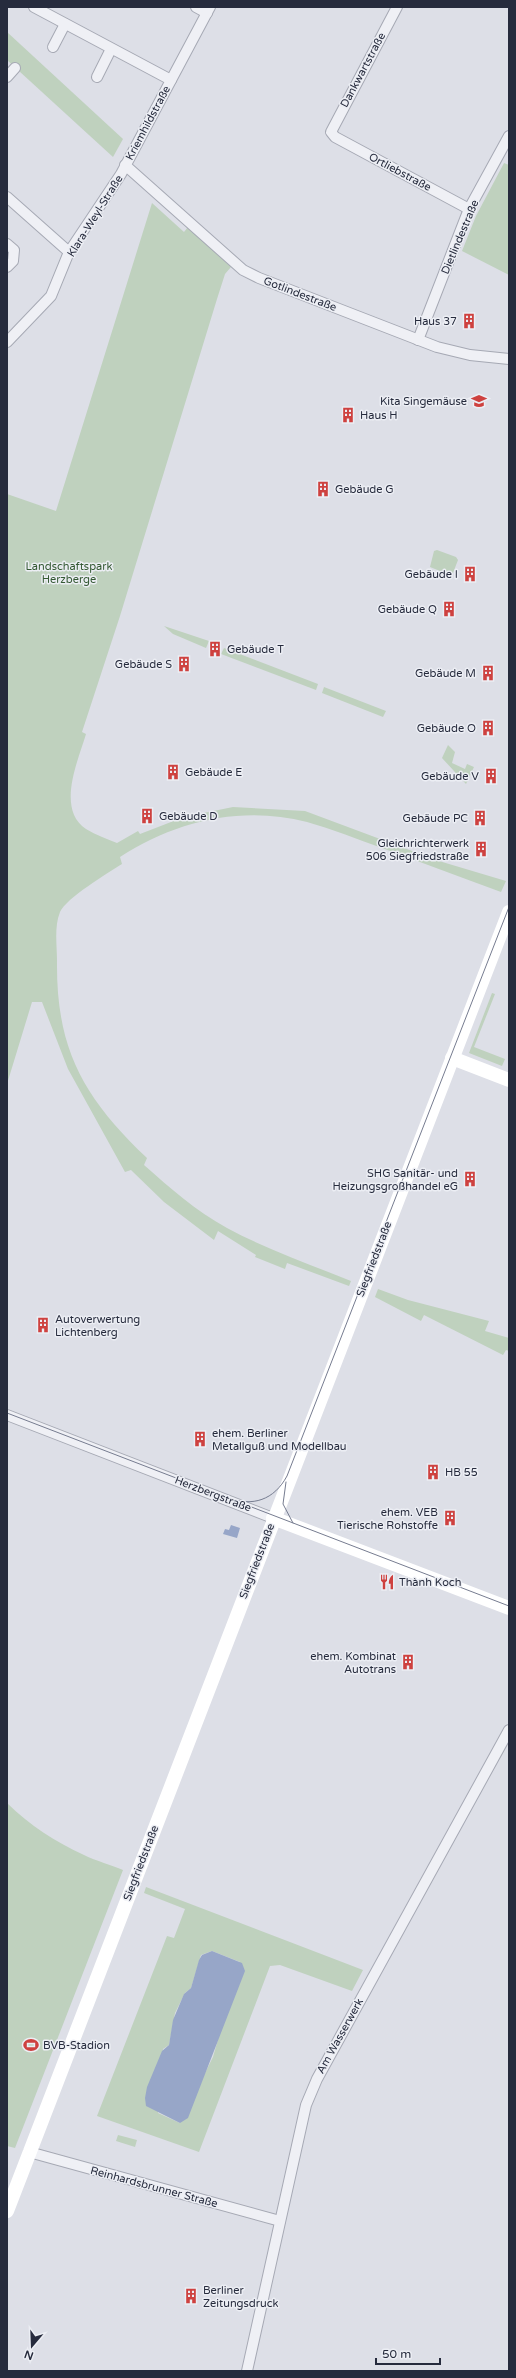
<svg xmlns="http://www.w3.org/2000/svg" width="516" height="2378" font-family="'Varela Round',sans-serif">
  <rect width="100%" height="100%" fill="#dddfe7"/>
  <g fill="#bfd1be" fill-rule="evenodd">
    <polygon points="7,32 123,139 113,157 7,60"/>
    <polygon points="504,163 509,165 509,275 462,251 476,216"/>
    <path d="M152 203 184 232 188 227 231 267 225 274 217 299 120 616 82 732 86 734C78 761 56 809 86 829 96 835 107 839 117 843L138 831 140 834 184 817 233 807 305 811 439 861 506 881 501 892C461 877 422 863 382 848 357 839 332 829 307 822 242 805 175 821 120 857L122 864C108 873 66 898 60 912 54 927 57 945 57 961 56 1050 84 1098 147 1158L144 1165C170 1188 196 1211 227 1228 266 1249 309 1264 351 1281L349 1286 287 1263 285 1269 255 1257 256 1255 218 1231 214 1240 164 1202 131 1170 125 1172 68 1069 42 1002H32L7 1084V494L56 511Z"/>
    <polygon points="437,550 456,557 458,560 453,573 450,575 430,567 434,551"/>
    <polygon points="164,626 209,641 206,648 173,634"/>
    <polygon points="224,648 318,684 316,690 221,654"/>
    <polygon points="324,687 386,711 383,717 322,693"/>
    <polygon points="448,745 455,752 452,763 465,769 467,764 474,767 466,784 442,758"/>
    <polygon points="492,993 495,994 474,1047 505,1059 502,1066 469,1053"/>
    <polygon points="378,1289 408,1300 489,1321 485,1331 509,1338 509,1351 506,1350 503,1355 424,1315 421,1321 375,1297"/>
    <path d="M7 1803C29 1825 56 1842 84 1855 96 1861 112 1865 123 1870L15 2148 7 2146Z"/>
    <path d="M146 1887 363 1970 352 1991 280 1965 270 1966 199 2152 97 2116 167 1936 174 1938 185 1909 144 1893ZM212 1951 240 1962 213 2057 180 2123 158 2113 163 2049 169 2045 175 2013 185 1993 191 1988 201 1955Z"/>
    <polygon points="118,2135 137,2140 135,2147 116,2141"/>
  </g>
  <g fill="#97a6c8">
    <polygon points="231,1525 240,1528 237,1538 223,1534 225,1529 229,1530"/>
    <polygon points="212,1951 242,1963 245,1971 188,2118 180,2123 146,2106 145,2098 147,2087 162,2051 169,2045 173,2020 184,1994 191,1988 199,1960 202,1955"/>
  </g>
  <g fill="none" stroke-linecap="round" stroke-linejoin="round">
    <g stroke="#a6a9b4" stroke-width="12">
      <g id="street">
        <polyline points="34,7 171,80"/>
        <polyline points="196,7 207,13"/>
        <polyline points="397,7 331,132 335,137 469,209"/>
        <polyline points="53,47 65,24"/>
        <polyline points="7,77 15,68"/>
        <polyline points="97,77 111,49"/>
        <polyline points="125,165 243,270 259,278 437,347 470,355 509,359"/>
        <polyline points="7,197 69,252"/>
        <polyline points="7,244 14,250 13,261 7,267"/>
        <polyline points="418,340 469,209 509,136"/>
        <polyline points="7,342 51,296 69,252 121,174 210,7"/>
        <polyline points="7,1415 273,1518"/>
        <polyline points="29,2152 280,2221"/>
        <polyline points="247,2371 306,2105 317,2079 509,1730"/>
      </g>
    </g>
    <use href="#street" stroke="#eff0f5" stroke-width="10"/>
    <g stroke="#fff" stroke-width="14">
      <polyline points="452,1058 509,1080"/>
      <polyline points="273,1518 509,1608"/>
      <polyline points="7,2211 509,912"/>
    </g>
    <g stroke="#767c90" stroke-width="1">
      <polyline points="7,1413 509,1606"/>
      <polyline points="286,1482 283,1504 293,1523"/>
      <path d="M228 1498C253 1507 274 1500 287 1476L509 907"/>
    </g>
  </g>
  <defs>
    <g id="building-bare" transform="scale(1.2)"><path d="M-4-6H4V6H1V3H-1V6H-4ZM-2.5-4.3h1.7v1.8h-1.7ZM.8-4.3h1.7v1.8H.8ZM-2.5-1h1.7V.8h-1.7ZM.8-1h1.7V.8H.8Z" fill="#ce413f" stroke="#eceef4" stroke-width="2.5" paint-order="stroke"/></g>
    <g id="school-bare" transform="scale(1.2)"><path d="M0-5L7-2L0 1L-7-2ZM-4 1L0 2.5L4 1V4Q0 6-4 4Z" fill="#ce413f" stroke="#eceef4" stroke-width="2.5" paint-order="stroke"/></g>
    <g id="restaurant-bare" transform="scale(1.2)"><path d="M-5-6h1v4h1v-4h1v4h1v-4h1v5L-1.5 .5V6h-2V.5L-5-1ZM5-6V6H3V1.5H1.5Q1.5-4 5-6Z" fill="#ce413f" stroke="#eceef4" stroke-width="2.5" paint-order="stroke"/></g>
    <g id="stadium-bare" transform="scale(1.2)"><path d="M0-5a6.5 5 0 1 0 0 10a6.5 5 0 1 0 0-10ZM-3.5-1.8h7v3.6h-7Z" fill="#ce413f" stroke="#eceef4" stroke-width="2.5" paint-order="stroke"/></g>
  </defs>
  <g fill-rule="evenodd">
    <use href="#building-bare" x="469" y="321"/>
    <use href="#school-bare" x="479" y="401"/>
    <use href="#building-bare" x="348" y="415"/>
    <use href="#building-bare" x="323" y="489"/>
    <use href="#building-bare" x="470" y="574"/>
    <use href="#building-bare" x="449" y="609"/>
    <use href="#building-bare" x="215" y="649"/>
    <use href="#building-bare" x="184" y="664"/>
    <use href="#building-bare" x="488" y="673"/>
    <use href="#building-bare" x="488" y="728"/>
    <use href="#building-bare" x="173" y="772"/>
    <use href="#building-bare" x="491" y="776"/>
    <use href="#building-bare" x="147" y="816"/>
    <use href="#building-bare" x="480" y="818"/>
    <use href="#building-bare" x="481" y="849"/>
    <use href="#building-bare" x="470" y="1179"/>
    <use href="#building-bare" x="43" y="1325"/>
    <use href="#building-bare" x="200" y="1439"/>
    <use href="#building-bare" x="433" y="1472"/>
    <use href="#building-bare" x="450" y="1518"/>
    <use href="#restaurant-bare" x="387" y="1582"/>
    <use href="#building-bare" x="408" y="1662"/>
    <use href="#stadium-bare" x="31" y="2045"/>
    <use href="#building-bare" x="191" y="2296"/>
  </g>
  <g text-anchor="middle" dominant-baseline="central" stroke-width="3" stroke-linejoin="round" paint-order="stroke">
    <g font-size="11" fill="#262b3d" stroke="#eceef4">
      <text transform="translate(363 70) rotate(-62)">Dankwartstraße</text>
      <text transform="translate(148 123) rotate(-62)">Kriemhildstraße</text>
      <text transform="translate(400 172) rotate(28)">Ortliebstraße</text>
      <text transform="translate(95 216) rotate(-58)">Klara-Weyl-Straße</text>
      <text transform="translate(460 237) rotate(-67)">Dietlindestraße</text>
      <text transform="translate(300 294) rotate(21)">Gotlindestraße</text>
      <text transform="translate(374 1259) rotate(-69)">Siegfriedstraße</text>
      <text transform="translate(213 1494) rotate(21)">Herzbergstraße</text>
      <text transform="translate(257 1561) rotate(-69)">Siegfriedstraße</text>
      <text transform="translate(141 1863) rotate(-69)">Siegfriedstraße</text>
      <text transform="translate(340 2036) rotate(-61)">Am Wasserwerk</text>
      <text transform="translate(154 2187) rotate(15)">Reinhardsbrunner Straße</text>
    </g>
    <g font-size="11" fill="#262b3d" stroke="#eceef4" text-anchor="end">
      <text x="457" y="321">Haus 37</text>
      <text x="467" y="401">Kita Singemäuse</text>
      <text x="360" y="415" text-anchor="start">Haus H</text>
      <text x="335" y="489" text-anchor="start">Gebäude G</text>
      <text x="458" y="574">Gebäude I</text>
      <text x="437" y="609">Gebäude Q</text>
      <text x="227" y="649" text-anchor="start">Gebäude T</text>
      <text x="172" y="664">Gebäude S</text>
      <text x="476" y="673">Gebäude M</text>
      <text x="476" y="728">Gebäude O</text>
      <text x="185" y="772" text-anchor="start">Gebäude E</text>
      <text x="479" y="776">Gebäude V</text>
      <text x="159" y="816" text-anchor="start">Gebäude D</text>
      <text x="468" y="818">Gebäude PC</text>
      <text x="469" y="843">Gleichrichterwerk<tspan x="469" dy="13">506 Siegfriedstraße</tspan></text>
      <text x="458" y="1173">SHG Sanitär- und<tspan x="458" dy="13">Heizungsgroßhandel eG</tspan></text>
      <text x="55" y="1319" text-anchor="start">Autoverwertung<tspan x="55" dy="13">Lichtenberg</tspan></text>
      <text x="212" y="1433" text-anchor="start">ehem. Berliner<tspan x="212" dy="13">Metallguß und Modellbau</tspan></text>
      <text x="445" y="1472" text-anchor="start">HB 55</text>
      <text x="438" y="1512">ehem. VEB<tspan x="438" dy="13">Tierische Rohstoffe</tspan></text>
      <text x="399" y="1582" text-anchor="start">Thành Koch</text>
      <text x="396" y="1656">ehem. Kombinat<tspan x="396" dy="13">Autotrans</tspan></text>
      <text x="43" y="2045" text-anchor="start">BVB-Stadion</text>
      <text x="203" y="2290" text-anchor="start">Berliner<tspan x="203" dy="13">Zeitungsdruck</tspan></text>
    </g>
    <g font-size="11" fill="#345933" stroke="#eceef4">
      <text x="69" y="566">Landschaftspark<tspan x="69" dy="13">Herzberge</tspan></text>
    </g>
  </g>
  <rect width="516" height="2378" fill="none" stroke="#262b3d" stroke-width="16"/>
  <g transform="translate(32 2346) rotate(199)" stroke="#eceef4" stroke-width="3" paint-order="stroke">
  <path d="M0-3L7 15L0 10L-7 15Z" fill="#262b3d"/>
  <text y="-6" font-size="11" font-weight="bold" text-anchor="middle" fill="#262b3d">N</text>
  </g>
  <path d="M376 2358v6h64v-6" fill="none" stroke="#262b3d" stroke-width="2"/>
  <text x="382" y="2358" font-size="12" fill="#262b3d" stroke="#eceef4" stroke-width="3" paint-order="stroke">50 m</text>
</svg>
